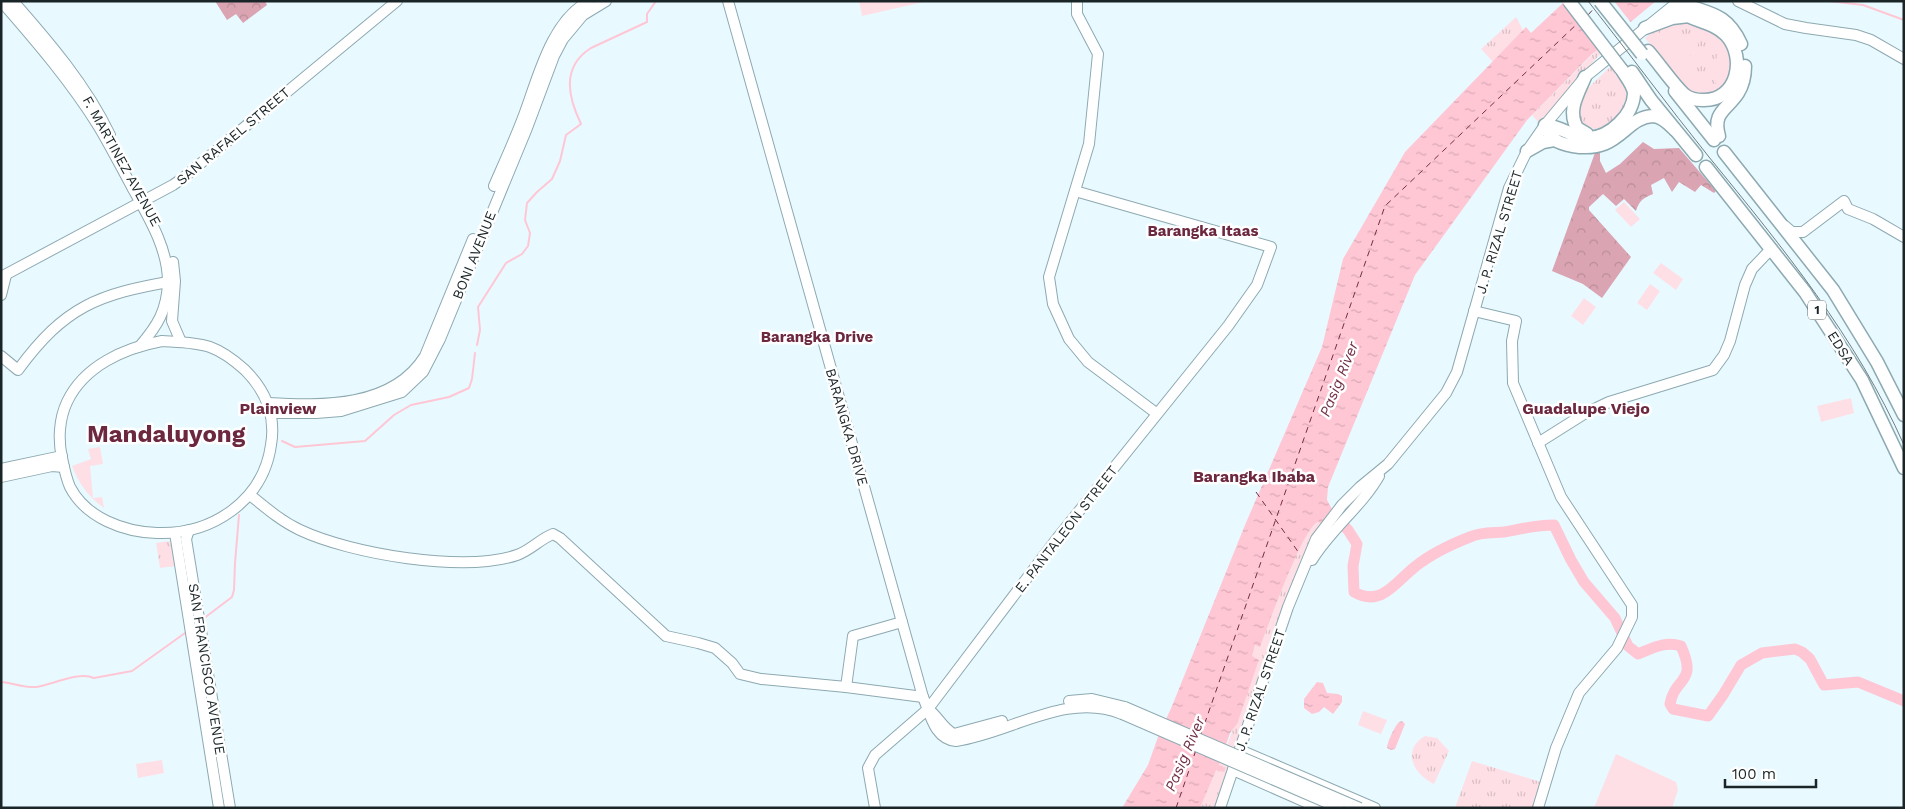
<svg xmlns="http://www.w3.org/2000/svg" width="1905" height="809" font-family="'Work Sans',sans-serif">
  <defs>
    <pattern id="grass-tufts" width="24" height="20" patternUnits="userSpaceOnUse" patternTransform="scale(1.25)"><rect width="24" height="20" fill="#fedfe6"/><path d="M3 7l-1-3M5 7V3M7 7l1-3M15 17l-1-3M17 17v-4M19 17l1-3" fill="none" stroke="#d9bfc5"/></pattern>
    <pattern id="forest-crowns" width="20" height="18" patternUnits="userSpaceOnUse" patternTransform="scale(1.25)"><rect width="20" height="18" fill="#daa4b2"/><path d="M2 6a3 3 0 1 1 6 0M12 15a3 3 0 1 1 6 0" fill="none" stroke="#ba8d99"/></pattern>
    <pattern id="water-ripples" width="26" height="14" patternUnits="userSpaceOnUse" patternTransform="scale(1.25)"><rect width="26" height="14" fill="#ffc6d4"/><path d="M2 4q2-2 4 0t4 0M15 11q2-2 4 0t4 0" fill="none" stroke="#daaab6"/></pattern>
  </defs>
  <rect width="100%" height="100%" fill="#e8faff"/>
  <g fill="url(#grass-tufts)">
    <polygon points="1516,17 1524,32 1493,62 1481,49"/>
    <polygon points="1684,21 1715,31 1723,90 1691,91 1645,38 1660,27"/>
    <polygon points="1599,48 1601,53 1539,123 1532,115"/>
    <polygon points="1611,66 1626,88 1626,103 1615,120 1606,126 1595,129 1587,128 1578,122 1576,115 1585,91"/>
    <path d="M1318 522 1322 524 1215 808H1200L1216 769 1224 772 1225 768 1219 766 1259 661 1251 656 1256 644 1260 647C1268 627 1303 527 1318 522Z"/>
    <polygon points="170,541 175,566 160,568 156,543"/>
    <path d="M1425 736 1437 738 1449 751 1434 784C1413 774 1401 750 1425 736Z"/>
    <polygon points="1472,761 1541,782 1534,808 1455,808"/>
  </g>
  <g fill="url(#forest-crowns)">
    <polygon points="215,1 265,1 267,5 243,23 236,14 227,20"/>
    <path d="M1643 142 1654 149 1679 148 1716 191 1714 193 1701 185 1695 192 1679 182 1672 192 1664 178 1651 185 1653 194C1643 198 1639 201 1636 211L1624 199 1616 206 1603 194 1589 207V210L1631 257 1602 298 1583 284 1552 271 1596 150H1600V161L1606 173 1620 164Z"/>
  </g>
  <g fill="#fedfe6">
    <polygon points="859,1 928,1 862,16"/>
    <path d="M1705 25 1715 31 1730 48 1733 73 1719 93 1698 96 1683 83 1646 39 1657 31C1667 40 1679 38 1691 33 1697 37 1692 32 1696 39 1701 48 1696 48 1690 55L1693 60 1697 61 1689 69 1692 78 1690 79C1698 89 1706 91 1718 87L1713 77 1717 55 1701 34Z"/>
    <polygon points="1624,202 1640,219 1631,227 1615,210"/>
    <polygon points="1661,263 1683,279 1676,290 1653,273"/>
    <polygon points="1650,284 1660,291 1647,310 1637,303"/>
    <polygon points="1584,298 1596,307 1583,325 1571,316"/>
    <polygon points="1851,398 1854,413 1821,422 1817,406"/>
    <path d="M100 447 103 464 90 466 93 498 102 497 104 508C88 496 79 484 72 466L91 459 88 449Z"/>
    <polygon points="1363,711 1387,720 1381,734 1358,725"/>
    <polygon points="1616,754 1676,782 1678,790 1672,808 1594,808"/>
    <polygon points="162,760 164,773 138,778 136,764"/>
  </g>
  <g fill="url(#water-ripples)">
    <path d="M1562 1H1656L1591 55 1527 120 1415 275 1328 487 1327 500 1332 509 1322 524 1318 522C1303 527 1268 627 1260 647L1255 645 1252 656 1259 660 1237 724 1230 733 1219 765 1225 768 1224 772 1216 770 1200 808H1122L1148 765 1158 737 1172 706 1245 525 1322 347 1343 259 1405 152 1526 27 1531 33 1563 3Z"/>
    <polygon points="1317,682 1323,683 1327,693 1338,694 1342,696 1342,702 1333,714 1324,707 1319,712 1312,714 1304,708 1304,699"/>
    <path d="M1402 721 1405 724 1395 749 1391 750 1387 748C1387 742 1395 726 1399 722Z"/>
  </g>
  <polygon fill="#e8faff" points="1562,1 1614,1 1632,24 1601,50"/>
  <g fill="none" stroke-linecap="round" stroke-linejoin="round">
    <g stroke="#ffc6d4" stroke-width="2">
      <polyline points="1829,1 1863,5 1904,20"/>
      <path d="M477 345 480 330 478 307 506 263 522 254 528 246 530 233 525 220 527 203 537 192 552 179 560 161 566 135 581 124C568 97 561 67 591 48L647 22V14L656 1"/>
      <polyline points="282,441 295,447 365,441 394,415 411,405 449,397 469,388 472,379 475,353"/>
      <polyline points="203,619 232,597 234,590 235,563 239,515"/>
      <path d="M1 682C13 683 24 688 36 687 52 685 78 671 94 678L132 671 185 633"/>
    </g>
    <path stroke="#ffc6d4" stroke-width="11" d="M1334 516 1348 530 1357 544 1353 566 1354 592C1382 608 1396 581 1416 566 1431 554 1452 544 1470 537 1480 532 1493 533 1504 532 1521 529 1536 525 1554 525L1571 560 1584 582 1615 618 1628 646 1638 654C1653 648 1665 641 1681 646 1698 684 1675 676 1670 704L1673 709 1708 716 1723 695 1741 665 1762 653 1795 649 1802 652 1810 659 1824 685 1858 682 1904 701"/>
    <g stroke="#712f44" stroke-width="1" stroke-dasharray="6 5" stroke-linecap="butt">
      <polyline points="1588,15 1597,5"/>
      <polyline points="1256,492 1299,553"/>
      <polyline points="1201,734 1385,206 1579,22"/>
      <polyline points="1176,808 1196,750"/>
    </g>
    <g stroke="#8da9b1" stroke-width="12">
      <g id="secondary">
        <path d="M1 1C36 41 71 82 99 127 111 147 121 167 132 187 148 216 168 248 168 282 167 310 158 325 140 346"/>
        <path d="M13 1C49 42 86 85 110 135"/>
        <path d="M728 1 923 697C930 713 934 739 956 741 1011 733 1066 691 1122 714"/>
        <polyline points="1077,1 1077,14 1098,54 1089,144 1049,277 1053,304 1069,339 1088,362 1156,413"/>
        <polyline points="1738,1 1785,24 1806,28 1856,35 1871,40 1904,59"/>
        <path d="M494 186C504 163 515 139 524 115 538 78 551 21 589 1"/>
        <polyline points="1785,226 1792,232 1803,232 1844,201 1848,209 1873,219 1904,237"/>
        <polyline points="173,262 175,281 172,321 181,342"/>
        <polyline points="1,277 173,185 183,178 397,1"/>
        <polyline points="1,295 6,275"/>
        <polyline points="1474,311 1516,321 1512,341 1513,383 1561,497 1632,605 1632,617 1617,648 1579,693 1556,748 1538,808"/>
        <path d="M162 341C178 342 195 342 210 347 224 352 235 361 245 370 266 391 276 416 271 445 263 501 212 535 157 533 124 532 86 518 70 487 66 478 64 468 62 458 58 440 59 419 67 402 84 366 124 348 162 341Z"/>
        <path d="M1 356 18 370C65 306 98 294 174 281"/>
        <path d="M268 403C322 406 393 408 425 356L473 239"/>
        <polyline points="271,413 316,413 341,411 402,392 423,372 440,339 527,128 554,56 563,39 583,15 606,1"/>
        <polyline points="1538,443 1584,414 1609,402 1713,370 1724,355 1730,341 1745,285 1752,269 1771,249"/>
        <polyline points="1,469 62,456"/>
        <polyline points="1,477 52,466 64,467"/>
        <path d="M250 495C266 508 281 521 300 530 351 554 464 573 517 555 531 550 540 539 553 534L560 538 666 636 698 643 715 648 732 663 740 674 761 679 846 687 923 697"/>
        <polyline points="189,530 186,539 230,808"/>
        <polyline points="175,533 219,808"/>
        <path d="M1312 560C1331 529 1362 506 1379 476"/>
        <polyline points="846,687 853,636 902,622"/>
        <polyline points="1069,701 1092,699 1125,707"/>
        <path d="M928 709C938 716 943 729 954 734L1002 721"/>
        <polyline points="1240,750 1375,808"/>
        <polyline points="1233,770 1319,808"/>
        <polyline points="875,808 868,768 875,755 928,709 1055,541 1228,326 1257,285 1271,247 1075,191"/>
        <polyline points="1220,808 1288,607 1316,539 1342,505 1360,487 1388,464 1446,393 1457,372 1509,188 1527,151 1545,125 1585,77 1679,1"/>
      </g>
    </g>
    <g stroke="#8da9b1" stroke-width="15">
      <g id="highway">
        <path d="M1678 2C1707 14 1726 11 1741 44"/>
        <polyline points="1645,28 1672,18 1689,16"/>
        <path d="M1648 51C1658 62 1675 87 1685 95 1690 99 1697 100 1703 100 1737 101 1747 58 1726 35 1712 21 1694 22 1679 11L1678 2"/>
        <path d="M1622 70C1626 77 1634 86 1634 94 1633 115 1610 137 1589 138 1574 138 1560 126 1545 125 1552 140 1556 143 1573 146 1620 154 1624 117 1653 116 1662 116 1669 124 1675 130"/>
        <polyline points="1632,72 1651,100 1696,155"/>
        <path d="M1585 77C1578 94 1567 110 1577 128L1587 134"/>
        <polyline points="1675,91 1714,140"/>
        <path d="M1719 136C1712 112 1727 110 1738 93 1743 85 1745 76 1745 66"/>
        <polyline points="1527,151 1543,142 1554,140"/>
        <polyline points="1724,152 1833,290 1877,362 1904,415"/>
        <polyline points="1706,167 1805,292 1862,380 1904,468"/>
      </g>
    </g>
    <use href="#secondary" stroke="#fff" stroke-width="10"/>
    <use href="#highway" stroke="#fff" stroke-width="12"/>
    <path stroke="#707e82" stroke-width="1" d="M1588 1C1629 53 1668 106 1709 157 1783 248 1856 337 1904 445"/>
    <g stroke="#8da9b1" stroke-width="12" stroke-linecap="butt">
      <g id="secondary-bridge">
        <polyline points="1125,707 1360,808"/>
        <polyline points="1122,714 1339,808"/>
      </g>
    </g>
    <g stroke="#8da9b1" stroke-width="15" stroke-linecap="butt">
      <g id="highway-bridge">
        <polyline points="1569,1 1621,69"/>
        <polyline points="1600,1 1642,54"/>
      </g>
    </g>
    <use href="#secondary-bridge" stroke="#fff" stroke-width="10"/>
    <use href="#highway-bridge" stroke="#fff" stroke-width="12"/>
  </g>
  <g text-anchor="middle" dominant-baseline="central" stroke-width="5" stroke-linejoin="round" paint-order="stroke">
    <rect fill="#fff" stroke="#5f6668" stroke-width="1" x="1808" y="300.5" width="18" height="19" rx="4"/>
    <g font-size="12" font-weight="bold" fill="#1a2528">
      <text x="1817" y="310">1</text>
    </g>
    <g font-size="14" fill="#1a2528" stroke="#fff">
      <text transform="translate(233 136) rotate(-40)">SAN RAFAEL STREET</text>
      <text transform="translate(122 161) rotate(61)">F. MARTINEZ AVENUE</text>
      <text transform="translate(1499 232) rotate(-73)">J. P. RIZAL STREET</text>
      <text transform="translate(474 255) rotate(-68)">BONI AVENUE</text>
      <text transform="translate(1841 348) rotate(58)">EDSA</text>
      <text transform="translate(847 427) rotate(74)">BARANGKA DRIVE</text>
      <text transform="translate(1066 529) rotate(-52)">E. PANTALEON STREET</text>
      <text transform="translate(207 669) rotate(81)">SAN FRANCISCO AVENUE</text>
      <text transform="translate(1260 690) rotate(-71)">J. P. RIZAL STREET</text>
    </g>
    <g font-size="15" font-weight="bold" fill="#6c283e" stroke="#fff">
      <text x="1203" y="231">Barangka Itaas</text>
      <text x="817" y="337">Barangka Drive</text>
    </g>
    <g font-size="15" font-style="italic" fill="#712f44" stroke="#fff">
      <text transform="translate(1339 379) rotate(-68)">Pasig River</text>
      <text transform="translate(1185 754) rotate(-67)">Pasig River</text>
    </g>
    <g font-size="16" font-weight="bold" fill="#6c283e" stroke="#fff">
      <text x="278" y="408">Plainview</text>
      <text x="1586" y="408">Guadalupe Viejo</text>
      <text x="1254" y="476">Barangka Ibaba</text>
    </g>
    <g font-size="24" font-weight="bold" fill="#6c283e" stroke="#fff">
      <text x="166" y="434">Mandaluyong</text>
    </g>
  </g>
  <rect width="1905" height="809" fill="none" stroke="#1a2528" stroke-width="5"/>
  <path d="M1725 779v8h91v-8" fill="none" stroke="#1a2528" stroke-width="2.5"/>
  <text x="1732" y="779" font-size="15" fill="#1a2528" stroke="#ffffff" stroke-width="4" paint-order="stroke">100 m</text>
</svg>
